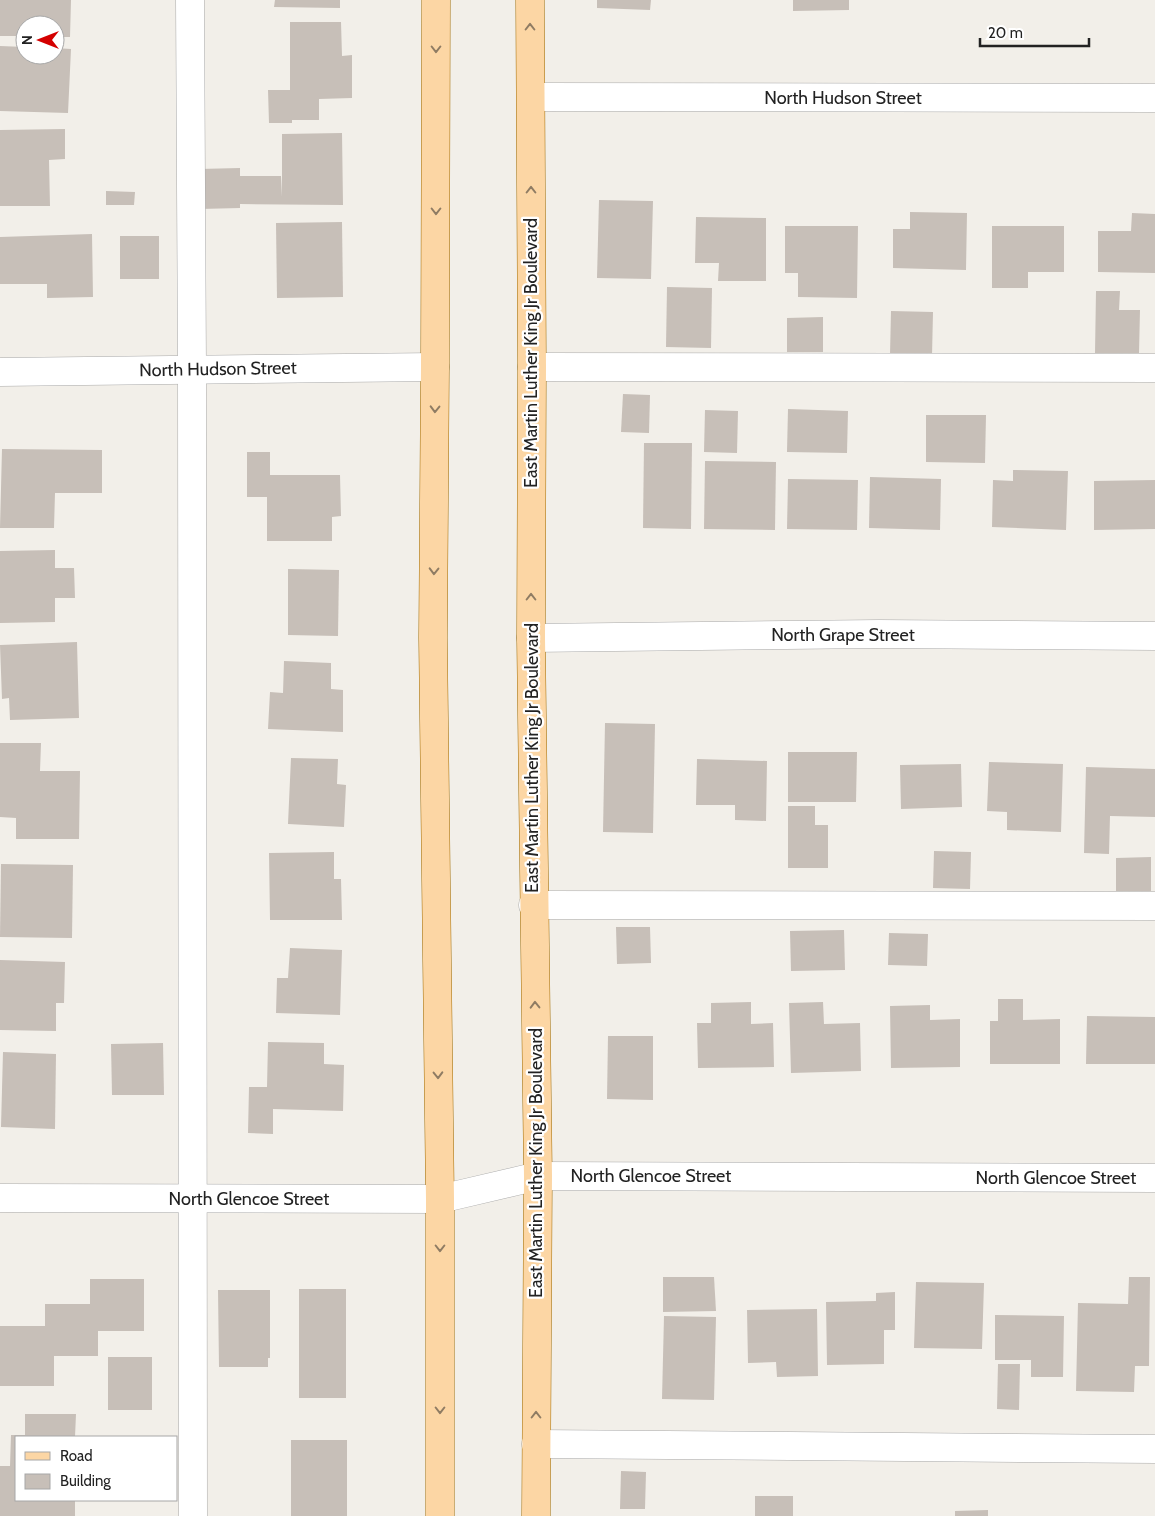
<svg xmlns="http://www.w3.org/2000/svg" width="1155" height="1516" font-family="Cabin,sans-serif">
  <rect width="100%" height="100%" fill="#f2efe9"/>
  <g fill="#c7bfb8">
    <polygon points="0,0 71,0 70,37 55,37 55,25 25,25 25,36 0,36"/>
    <polygon points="275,0 340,0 340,8 274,7"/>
    <polygon points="597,0 651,0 650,10 597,8"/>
    <polygon points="793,0 849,0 849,10 793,11"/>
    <polygon points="290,22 341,22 342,56 352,55 352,98 319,99 319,120 292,120 292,123 269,123 268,90 290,90"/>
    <polygon points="0,46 25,47 25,55 55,55 55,48 71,49 68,113 0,111"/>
    <polygon points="65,129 65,159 49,160 50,206 0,206 0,130"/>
    <polygon points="342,133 343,205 240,204 240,208 200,209 199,169 240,168 240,176 281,176 282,197 282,134"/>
    <polygon points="106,191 135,192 134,205 106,205"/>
    <polygon points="599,200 653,201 651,279 597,278"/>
    <polygon points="910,212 967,213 966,270 893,268 893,229 910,229"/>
    <polygon points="1132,213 1155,214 1155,273 1098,272 1098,231 1131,231"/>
    <polygon points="696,217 766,218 766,281 718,281 719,263 695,263"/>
    <polygon points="342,222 343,297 277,298 276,223"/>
    <polygon points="785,226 858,226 857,298 798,297 798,273 785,273"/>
    <polygon points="992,226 1064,226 1064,272 1028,272 1028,288 992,288"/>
    <polygon points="92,234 93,297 47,298 47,284 0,284 0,237"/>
    <rect x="120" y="236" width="39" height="43"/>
    <polygon points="667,287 712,288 711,348 666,347"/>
    <polygon points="1096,291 1120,291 1119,310 1140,310 1139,353 1095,353"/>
    <polygon points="891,311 933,312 932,356 890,355"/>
    <polygon points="823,317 823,352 787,352 787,318"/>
    <polygon points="623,394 650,395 649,433 621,432"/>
    <polygon points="788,409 848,411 847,453 787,452"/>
    <polygon points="705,410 738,411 737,453 704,452"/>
    <polygon points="926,415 986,415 985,463 926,462"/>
    <polygon points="644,443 692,443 691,529 643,528"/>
    <polygon points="2,449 102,450 102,493 55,493 54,528 0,528"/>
    <polygon points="247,452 270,452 270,475 340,475 341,516 332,517 332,541 267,541 267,497 247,497"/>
    <polygon points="705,461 776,462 775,530 704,529"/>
    <polygon points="1013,470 1068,471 1066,530 992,527 993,480 1013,481"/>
    <polygon points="870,477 941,479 940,530 869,528"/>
    <polygon points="788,479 858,480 857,530 787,529"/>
    <polygon points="1155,480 1155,529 1094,530 1094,481"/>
    <polygon points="55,550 55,568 74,568 75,598 55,598 55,622 0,623 0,551"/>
    <polygon points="288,569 339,570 338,636 288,635"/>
    <polygon points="77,642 79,718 10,720 9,698 2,699 0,645"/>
    <polygon points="284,661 331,663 331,689 343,690 343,732 268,729 270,692 283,693"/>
    <polygon points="605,723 655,724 653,833 603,832"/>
    <polygon points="0,743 41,743 40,771 80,771 79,839 16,839 16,818 0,817"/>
    <polygon points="788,752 857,752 856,802 788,802"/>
    <polygon points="291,758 338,759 337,784 346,785 344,827 288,824"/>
    <polygon points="697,759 767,761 766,821 735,820 735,805 696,805"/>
    <polygon points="989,762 1063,764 1061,832 1007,830 1007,812 987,811"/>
    <polygon points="961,764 962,807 901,809 900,765"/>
    <polygon points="1086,767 1155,769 1155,817 1110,816 1109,854 1084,853"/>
    <polygon points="788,806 815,806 815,825 828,825 828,868 788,868"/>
    <polygon points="934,851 971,852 970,889 933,888"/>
    <polygon points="334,852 334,879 341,879 342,920 270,920 269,853"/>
    <polygon points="1151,857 1151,891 1116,891 1116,858"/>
    <polygon points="1,864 73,865 72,938 0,937"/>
    <polygon points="616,927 650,927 651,963 617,964"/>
    <polygon points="844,930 845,970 791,971 790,931"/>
    <polygon points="889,933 928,934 927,966 888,965"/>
    <polygon points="290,948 342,950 340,1015 276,1013 277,978 288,978"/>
    <polygon points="0,960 65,962 64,1003 56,1003 56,1031 0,1030"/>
    <polygon points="998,999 1023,999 1023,1020 1060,1019 1060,1064 990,1064 990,1021 998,1021"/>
    <polygon points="751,1002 751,1024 773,1023 774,1067 698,1068 697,1023 711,1023 711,1003"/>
    <polygon points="823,1002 824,1024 860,1023 861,1071 791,1073 789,1003"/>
    <polygon points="930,1005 930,1020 960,1019 960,1067 891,1068 890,1006"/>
    <polygon points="1087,1016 1155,1017 1155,1064 1086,1064"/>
    <polygon points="608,1036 653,1036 653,1100 607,1099"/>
    <polygon points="268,1042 324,1043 324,1064 344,1065 343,1111 273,1109 273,1134 248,1133 249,1087 267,1087"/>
    <polygon points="163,1043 164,1095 112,1095 111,1044"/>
    <polygon points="3,1052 56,1054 55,1129 1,1127"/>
    <polygon points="663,1277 714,1277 716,1311 663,1312"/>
    <polygon points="1129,1277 1150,1277 1149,1366 1135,1366 1134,1392 1076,1391 1078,1303 1128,1304"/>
    <polygon points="90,1279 144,1279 144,1331 98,1331 98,1356 54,1356 54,1386 0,1386 0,1326 45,1326 45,1304 90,1304"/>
    <polygon points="916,1282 984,1283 982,1349 914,1348"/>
    <rect x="299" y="1289" width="47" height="109"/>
    <polygon points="218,1290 270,1290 270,1358 268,1358 268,1367 219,1367"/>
    <polygon points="895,1292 895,1330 884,1330 884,1364 827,1365 826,1302 876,1301 876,1293"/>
    <polygon points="817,1309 818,1376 777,1377 776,1362 748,1363 747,1310"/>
    <polygon points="995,1315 1064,1316 1063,1377 1031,1377 1031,1360 995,1360"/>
    <polygon points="664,1316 716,1317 714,1400 662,1399"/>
    <rect x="108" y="1357" width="44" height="53"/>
    <polygon points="998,1364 1020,1364 1019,1410 997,1409"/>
    <polygon points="25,1414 76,1414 75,1437 16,1437 16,1500 75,1500 75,1516 0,1516 0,1466 10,1466 11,1435 25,1435"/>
    <rect x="291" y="1440" width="56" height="76"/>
    <polygon points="621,1471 646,1472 645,1509 620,1509"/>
    <rect x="755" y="1496" width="38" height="20"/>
    <polygon points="988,1510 988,1516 955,1516 955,1511"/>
  </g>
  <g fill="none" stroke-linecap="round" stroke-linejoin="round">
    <g stroke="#a9a9a9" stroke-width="29">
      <g id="minor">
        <polyline points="190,0 192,370 193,1516"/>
        <polyline points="531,97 1155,98"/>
        <polyline points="532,367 1155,368"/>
        <polyline points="0,372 435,367"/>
        <polyline points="531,638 879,634 1155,636"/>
        <polyline points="533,905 1155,906"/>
        <polyline points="0,1198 440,1199 538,1176 1155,1178"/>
        <polyline points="536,1444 1155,1449"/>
      </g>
    </g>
    <g stroke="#a06b00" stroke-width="29">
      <g id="major">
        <polyline points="436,0 435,367 433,638 440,1199 440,1516"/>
        <polyline points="530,0 532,367 531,638 538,1176 536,1516"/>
      </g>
    </g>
    <use href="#minor" stroke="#fff" stroke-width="28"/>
    <use href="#major" stroke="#fcd6a4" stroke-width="28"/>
  </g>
  <defs><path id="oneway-chevron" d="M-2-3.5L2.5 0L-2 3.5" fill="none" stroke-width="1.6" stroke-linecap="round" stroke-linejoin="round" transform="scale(1.25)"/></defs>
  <g stroke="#8f7c63">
    <use href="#oneway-chevron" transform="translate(530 27) rotate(-90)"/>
    <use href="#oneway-chevron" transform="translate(436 49) rotate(90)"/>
    <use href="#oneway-chevron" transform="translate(531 190) rotate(-90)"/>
    <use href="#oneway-chevron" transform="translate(436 211) rotate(90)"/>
    <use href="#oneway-chevron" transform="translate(435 409) rotate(91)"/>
    <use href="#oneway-chevron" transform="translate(434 571) rotate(91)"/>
    <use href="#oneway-chevron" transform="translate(531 597) rotate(-90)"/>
    <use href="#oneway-chevron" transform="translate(535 1005) rotate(-91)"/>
    <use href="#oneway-chevron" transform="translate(438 1075) rotate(89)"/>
    <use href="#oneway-chevron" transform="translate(440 1248) rotate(90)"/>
    <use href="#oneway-chevron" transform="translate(440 1410) rotate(90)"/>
    <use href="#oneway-chevron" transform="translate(536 1415) rotate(-90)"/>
  </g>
  <g text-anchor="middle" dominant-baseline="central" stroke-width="4.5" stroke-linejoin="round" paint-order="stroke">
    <g font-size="18" fill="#222" stroke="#fff">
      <text x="843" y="98">North Hudson Street</text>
      <text transform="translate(531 353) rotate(-90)">East Martin Luther King Jr Boulevard</text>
      <text transform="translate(218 369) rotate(-1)">North Hudson Street</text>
      <text x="843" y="635">North Grape Street</text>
      <text transform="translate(532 758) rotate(-90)">East Martin Luther King Jr Boulevard</text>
      <text transform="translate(536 1163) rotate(-90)">East Martin Luther King Jr Boulevard</text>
      <text x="651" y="1176">North Glencoe Street</text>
      <text x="1056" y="1178">North Glencoe Street</text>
      <text x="249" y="1199">North Glencoe Street</text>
    </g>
  </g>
  <rect x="15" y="1436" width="162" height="65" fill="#ffffff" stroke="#a7a7a7"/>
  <rect x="25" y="1452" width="25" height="8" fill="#fcd6a4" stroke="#a7a7a7"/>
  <text x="60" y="1461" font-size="15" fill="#222222">Road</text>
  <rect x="25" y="1474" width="25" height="15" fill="#c7bfb8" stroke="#a7a7a7"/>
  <text x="60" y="1486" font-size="15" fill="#222222">Building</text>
  <g transform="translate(40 40) rotate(270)"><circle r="24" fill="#ffffff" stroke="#a7a7a7"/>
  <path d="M0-4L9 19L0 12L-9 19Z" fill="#d40000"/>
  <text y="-8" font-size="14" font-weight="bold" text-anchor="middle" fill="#222222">N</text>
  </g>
  <path d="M980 38v8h109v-8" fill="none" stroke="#222222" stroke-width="2.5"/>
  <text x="988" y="38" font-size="15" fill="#222222" stroke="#ffffff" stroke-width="4" paint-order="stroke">20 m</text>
</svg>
